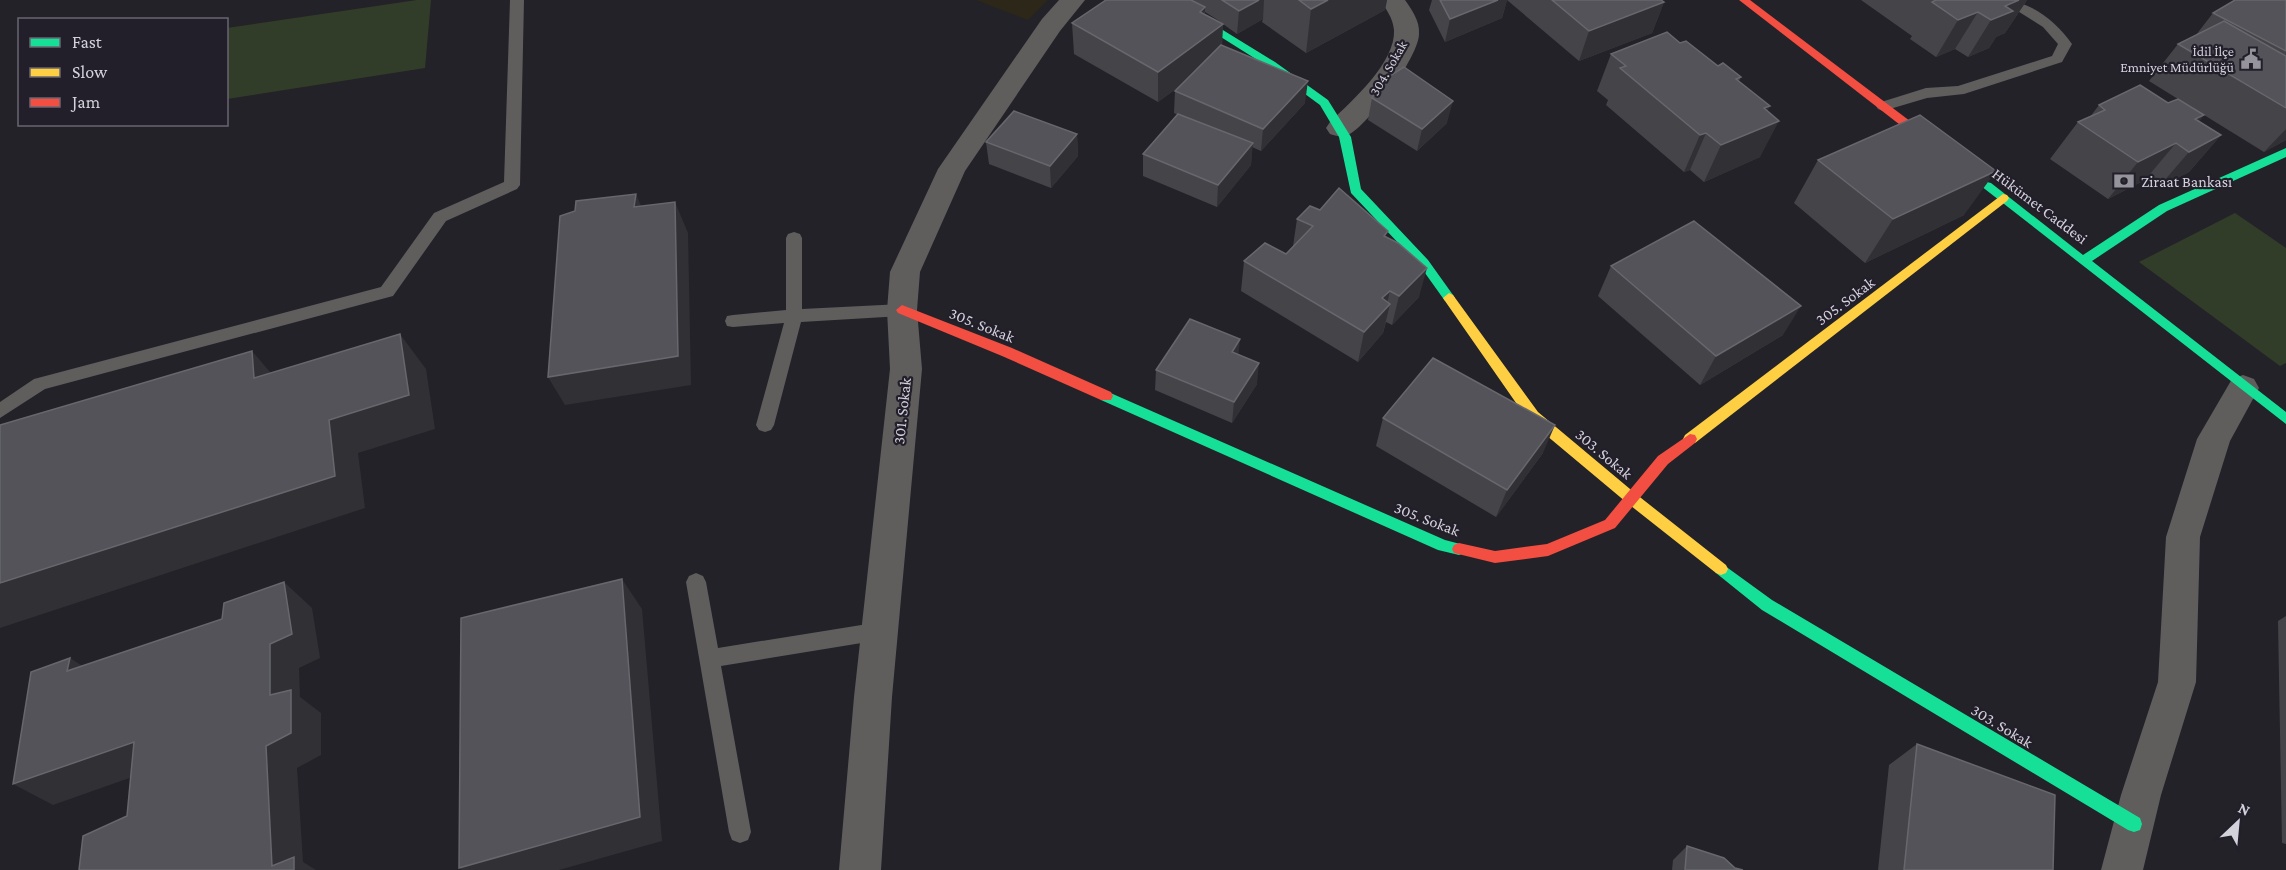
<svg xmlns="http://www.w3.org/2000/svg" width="2286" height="870" font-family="'Crimson Pro',serif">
  <rect width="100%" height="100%" fill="#232228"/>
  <polygon fill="#2d2719" points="976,0 1048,0 1028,20"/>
  <g fill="#323d29">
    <polygon points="417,0 431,0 425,68 227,99 227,28"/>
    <polygon points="2235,213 2286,248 2286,363 2280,366 2139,262"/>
  </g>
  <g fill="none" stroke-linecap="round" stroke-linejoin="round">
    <g fill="#5f5e5d" fill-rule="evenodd">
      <polygon points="510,0 524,0 520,185 517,189 446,221 393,296 45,389 0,418 0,402 34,379 381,287 434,213 504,182"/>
      <path d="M2000 0C2029 0 2055 20 2072 44L2062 62 1964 94 1927 98 1883 111 1878 109 1876 106 1878 103 1926 88 1958 86 2052 56 2058 44 2043 27Z"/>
      <polygon points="794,232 800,234 802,238 802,309 902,304 908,306 910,310 908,314 902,316 801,322 774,425 771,430 765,432 759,430 756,425 784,323 733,327 727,326 725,321 727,316 733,315 786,310 786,238 788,234"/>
      <polygon points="696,573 703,576 706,582 718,648 880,622 887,625 890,631 887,637 880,640 721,666 751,832 748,840 740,843 732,840 729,832 686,582 689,576"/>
    </g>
    <g fill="#5f5e5d" fill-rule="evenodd">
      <polygon points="1059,0 1085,0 1060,31 965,171 920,272 917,310 922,369 892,697 881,870 839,870 854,697 890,369 887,310 890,272 938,169 1042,19"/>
      <path d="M1380 0H1405C1412 10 1420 21 1419 34 1419 56 1369 125 1348 135 1342 138 1337 136 1330 134L1326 128 1330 122C1352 101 1396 62 1394 30 1393 18 1386 9 1380 0Z"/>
      <polygon points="2243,375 2254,379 2259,388 2230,441 2200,537 2196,682 2161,795 2143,870 2101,870 2121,795 2158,682 2166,537 2197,439 2232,379"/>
    </g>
    <g fill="#16e098" fill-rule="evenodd">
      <polygon points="1162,0 1174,0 1275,62 1328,100 1351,137 1361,189 1428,260 1453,295 1455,298 1453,301 1445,301 1420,266 1351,193 1339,137 1320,105 1267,66"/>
      <polygon points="2286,148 2286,157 2167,211 2092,261 2286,412 2286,424 1981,186 1987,182 1991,183 2083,255 2159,205"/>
      <polygon points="1106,391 1445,540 1464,545 1466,549 1464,553 1459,555 1438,550 1101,400 1099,396 1101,392"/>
      <polygon points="1721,563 1772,600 2140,818 2142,824 2140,830 2134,832 2128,830 1762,610 1716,573 1714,569 1716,565"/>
    </g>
    <g fill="#ffcf43" fill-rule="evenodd">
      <polygon points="2003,194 2007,195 2009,198 2007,201 1695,443 1685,443 1683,439 1685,435"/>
      <polygon points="1449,293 1453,295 1538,412 1636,494 1726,565 1728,569 1726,573 1721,575 1716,573 1626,502 1528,420 1445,301 1443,298"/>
    </g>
    <g fill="#f24e42" fill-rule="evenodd">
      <polygon points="1739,0 1750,0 1943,146 1943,152 1935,152"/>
      <polygon points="902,305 1012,348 1111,392 1113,396 1111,400 1101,400 1002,356 898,313 896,310"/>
      <polygon points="1690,434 1695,435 1697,439 1695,443 1668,464 1615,528 1548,556 1495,563 1454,553 1452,549 1454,545 1459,543 1495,551 1547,544 1605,520 1658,456"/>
    </g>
  </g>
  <g fill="#444449" fill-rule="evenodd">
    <path d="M1106 0H1387L1385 10 1306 53 1262 22 1263 19 1237 34 1223 24 1222 45 1305 103 1261 151 1252 147 1251 165 1217 207 1143 176V154L1178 115 1174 113 1175 91 1177 88 1158 102 1074 54 1072 23ZM1205 12 1221 22 1205 14Z"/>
    <polygon points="1432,0 1661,0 1664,2 1652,33 1579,61 1507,0 1502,18 1445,42 1429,10"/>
    <polygon points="1861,0 2027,0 2005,33 1996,37 1989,48 1968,57 1955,49 1936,57 1910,39 1912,36"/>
    <polygon points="2286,0 2286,140 2264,152 2204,115 2199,121 2221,135 2189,172 2157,189 2145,180 2108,199 2050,159 2078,122 2090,117 2099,105 2168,103 2178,99 2149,81 2178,44 2196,35 2213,13"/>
    <polygon points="1680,43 1718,66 1741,77 1739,81 1767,111 1760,157 1704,182 1690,170 1684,172 1606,105 1608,100 1597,91 1611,54"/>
    <polygon points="1372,98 1447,123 1417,151 1368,120"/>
    <polygon points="1077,134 1078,156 1051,188 989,164 986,142"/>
    <polygon points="1818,160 1964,215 1865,263 1794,203"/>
    <polygon points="1297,219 1387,238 1419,297 1392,325 1386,322 1383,333 1358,362 1241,291 1244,261 1286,254 1293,246"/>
    <polygon points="1611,266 1783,335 1700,385 1598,296"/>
    <polygon points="1239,354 1257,384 1232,423 1155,390 1156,370"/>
    <polygon points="1383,418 1543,453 1496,517 1376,446"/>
    <polygon points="2286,616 2286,844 2282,843 2278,621"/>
    <polygon points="1917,744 2053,870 1878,870 1889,765"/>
    <polygon points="1687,846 1735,868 1743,870 1672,870 1673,860"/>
  </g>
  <g fill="#303035">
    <polygon points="1259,0 1264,0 1263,19 1237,34 1239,11"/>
    <polygon points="1328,0 1387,0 1385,10 1306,53 1311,9"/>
    <polygon points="1498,0 1507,0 1502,18 1445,42 1450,19"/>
    <polygon points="2019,0 2027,0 2005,33 1996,37 1989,48 1968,57 1991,20 2005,6"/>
    <polygon points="1664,2 1652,33 1579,61 1589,31"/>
    <polygon points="1205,7 1204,38 1223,24 1221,55 1158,102 1158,72 1200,12"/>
    <polygon points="1978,12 1955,49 1936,57 1958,20"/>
    <polygon points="1308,81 1305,103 1261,151 1263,129"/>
    <polygon points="1453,101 1447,123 1417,151 1422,129"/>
    <polygon points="1770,106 1758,130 1779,121 1760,157 1704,182 1721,145 1764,108"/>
    <polygon points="2204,115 2179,145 2176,143 2145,180 2108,199 2138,162 2195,119"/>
    <polygon points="2286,129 2286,140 2264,152"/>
    <polygon points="1706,133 1690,170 1684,172 1700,135"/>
    <polygon points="1077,134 1078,156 1051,188 1050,166"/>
    <polygon points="2221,135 2189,172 2157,189 2189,152"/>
    <polygon points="1253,143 1251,165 1217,207 1218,185"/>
    <polygon points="1996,171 1964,215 1865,263 1893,219"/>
    <polygon points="636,194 649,224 634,207"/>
    <polygon points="675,202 688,233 691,385 565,405 548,377"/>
    <polygon points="1427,268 1419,297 1392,325 1399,296"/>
    <polygon points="1390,291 1386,308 1390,304 1383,333 1358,362 1364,332 1382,298"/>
    <polygon points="1801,306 1783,335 1700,385 1716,356"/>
    <polygon points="400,334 426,369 435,429 358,453 365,508 0,628 0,583"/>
    <polygon points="1240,339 1238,360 1232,352"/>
    <polygon points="252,351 282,386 254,378"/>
    <polygon points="1259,363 1257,384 1232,423 1234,402"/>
    <polygon points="1555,425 1543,453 1496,517 1507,490"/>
    <polygon points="622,579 642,609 662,841 559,870 462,870 459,868"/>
    <polygon points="284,582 312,608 320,658 299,668 300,697 321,713 321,755 297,768 303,862 316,870 280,870 272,866 266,746 270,695 270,644"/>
    <polygon points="70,658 106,681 67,671"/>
    <polygon points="134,742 169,764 53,805 13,784"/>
  </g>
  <g fill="#535359" stroke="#67676d" stroke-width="1.5">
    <polygon points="1106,0 1191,0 1205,7 1200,12 1223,24 1158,72 1072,23"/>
    <polygon points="1222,0 1259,0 1239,11"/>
    <polygon points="1299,0 1328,0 1311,9"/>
    <polygon points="1440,0 1498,0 1450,19"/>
    <polygon points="1552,0 1661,0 1664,2 1589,31"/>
    <polygon points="1936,0 2019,0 2005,6 2013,11 1991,20 1978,12 1958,20 1932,2"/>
    <polygon points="2235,0 2286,0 2286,51 2213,13"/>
    <polygon points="2224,21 2286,56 2286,108 2178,44"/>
    <polygon points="1667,32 1680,43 1686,41 1718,66 1723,63 1741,77 1736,79 1770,106 1764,108 1779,121 1721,145 1706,133 1700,135 1620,68 1626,66 1611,54"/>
    <polygon points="1221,45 1308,81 1263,129 1175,91"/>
    <polygon points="1404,67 1453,101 1422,129 1372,98 1388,77"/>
    <polygon points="2140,85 2168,103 2178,99 2204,115 2195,119 2221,135 2189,152 2176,143 2138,162 2078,122 2105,110 2099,105"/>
    <polygon points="1014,111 1077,134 1050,166 986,142"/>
    <polygon points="1178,114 1253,143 1218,185 1143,154"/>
    <polygon points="1920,115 1996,171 1893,219 1818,160"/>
    <polygon points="1339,188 1388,231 1384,236 1398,243 1427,268 1399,296 1390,291 1382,298 1390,304 1364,332 1244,261 1265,243 1286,254 1313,226 1297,219 1310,206 1320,210"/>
    <polygon points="636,194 634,207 675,202 678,356 548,377 560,216 575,211 576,201"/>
    <polygon points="1694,221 1801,306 1716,356 1611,266"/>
    <polygon points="1190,319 1240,339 1232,352 1259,363 1234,402 1156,370"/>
    <polygon points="400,334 409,395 329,420 335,476 0,583 0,425 252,351 254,378"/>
    <polygon points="1433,358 1555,425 1507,490 1383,418"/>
    <polygon points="622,579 640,817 459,868 461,618"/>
    <polygon points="284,582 292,634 270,644 270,695 291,690 291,733 266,746 272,866 294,857 294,870 79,870 83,836 127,816 134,742 13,784 31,672 70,658 67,671 222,619 224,603"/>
    <polygon points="1917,744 2055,795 2053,870 1904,870"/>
    <polygon points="1687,846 1724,858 1735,868 1743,870 1685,870"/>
  </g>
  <defs>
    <g id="civic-bare" transform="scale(1.62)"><path d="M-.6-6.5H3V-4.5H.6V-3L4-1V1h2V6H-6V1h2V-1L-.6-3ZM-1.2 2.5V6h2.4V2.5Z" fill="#95949c" stroke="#221f2b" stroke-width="2.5" paint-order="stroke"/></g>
    <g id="bank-bare" transform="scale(1.62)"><path d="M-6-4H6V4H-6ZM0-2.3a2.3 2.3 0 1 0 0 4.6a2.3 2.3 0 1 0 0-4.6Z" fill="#95949c" stroke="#221f2b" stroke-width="2.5" paint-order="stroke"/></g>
  </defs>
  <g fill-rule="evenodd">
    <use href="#civic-bare" x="2251" y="59"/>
    <use href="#bank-bare" x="2124" y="181"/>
  </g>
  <g text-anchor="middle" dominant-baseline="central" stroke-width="4.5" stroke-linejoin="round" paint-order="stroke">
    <g font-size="14" fill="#d3d1da" stroke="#221f2b" text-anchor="end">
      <text x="2234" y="51">İdil İlçe<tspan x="2234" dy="16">Emniyet Müdürlüğü</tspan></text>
    </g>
    <g font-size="14" fill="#d3d1da" stroke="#221f2b">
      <text transform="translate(1388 68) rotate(-60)">304. Sokak</text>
    </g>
    <g font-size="16" fill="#d3d1da" stroke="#221f2b" text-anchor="start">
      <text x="2141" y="181">Ziraat Bankası</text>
    </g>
    <g font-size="16" fill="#d3d1da" stroke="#221f2b">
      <text transform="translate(2040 206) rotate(37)">Hükümet Caddesi</text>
      <text transform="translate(1845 301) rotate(-37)">305. Sokak</text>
      <text transform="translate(982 325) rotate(22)">305. Sokak</text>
      <text transform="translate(902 411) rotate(-84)">301. Sokak</text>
      <text transform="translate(1604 454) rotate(40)">303. Sokak</text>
      <text transform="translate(1427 519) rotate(21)">305. Sokak</text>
      <text transform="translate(2002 726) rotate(31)">303. Sokak</text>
    </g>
  </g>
  <rect x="18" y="18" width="210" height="108" fill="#221f2b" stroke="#696671" stroke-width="1.5"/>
  <rect x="30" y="38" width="30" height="9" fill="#16e098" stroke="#696671" stroke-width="1.5"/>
  <text x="72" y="48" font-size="18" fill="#d3d1da">Fast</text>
  <rect x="30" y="68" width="30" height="9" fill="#ffcf43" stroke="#696671" stroke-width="1.5"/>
  <text x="72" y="78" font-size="18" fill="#d3d1da">Slow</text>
  <rect x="30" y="98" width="30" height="9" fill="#f24e42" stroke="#696671" stroke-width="1.5"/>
  <text x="72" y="108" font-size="18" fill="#d3d1da">Jam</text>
  <g transform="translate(2238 822) rotate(26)" stroke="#221f2b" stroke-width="4.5" paint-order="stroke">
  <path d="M0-4.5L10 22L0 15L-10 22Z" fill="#d3d1da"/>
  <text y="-9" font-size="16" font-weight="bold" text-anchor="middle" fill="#d3d1da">N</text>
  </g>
</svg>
